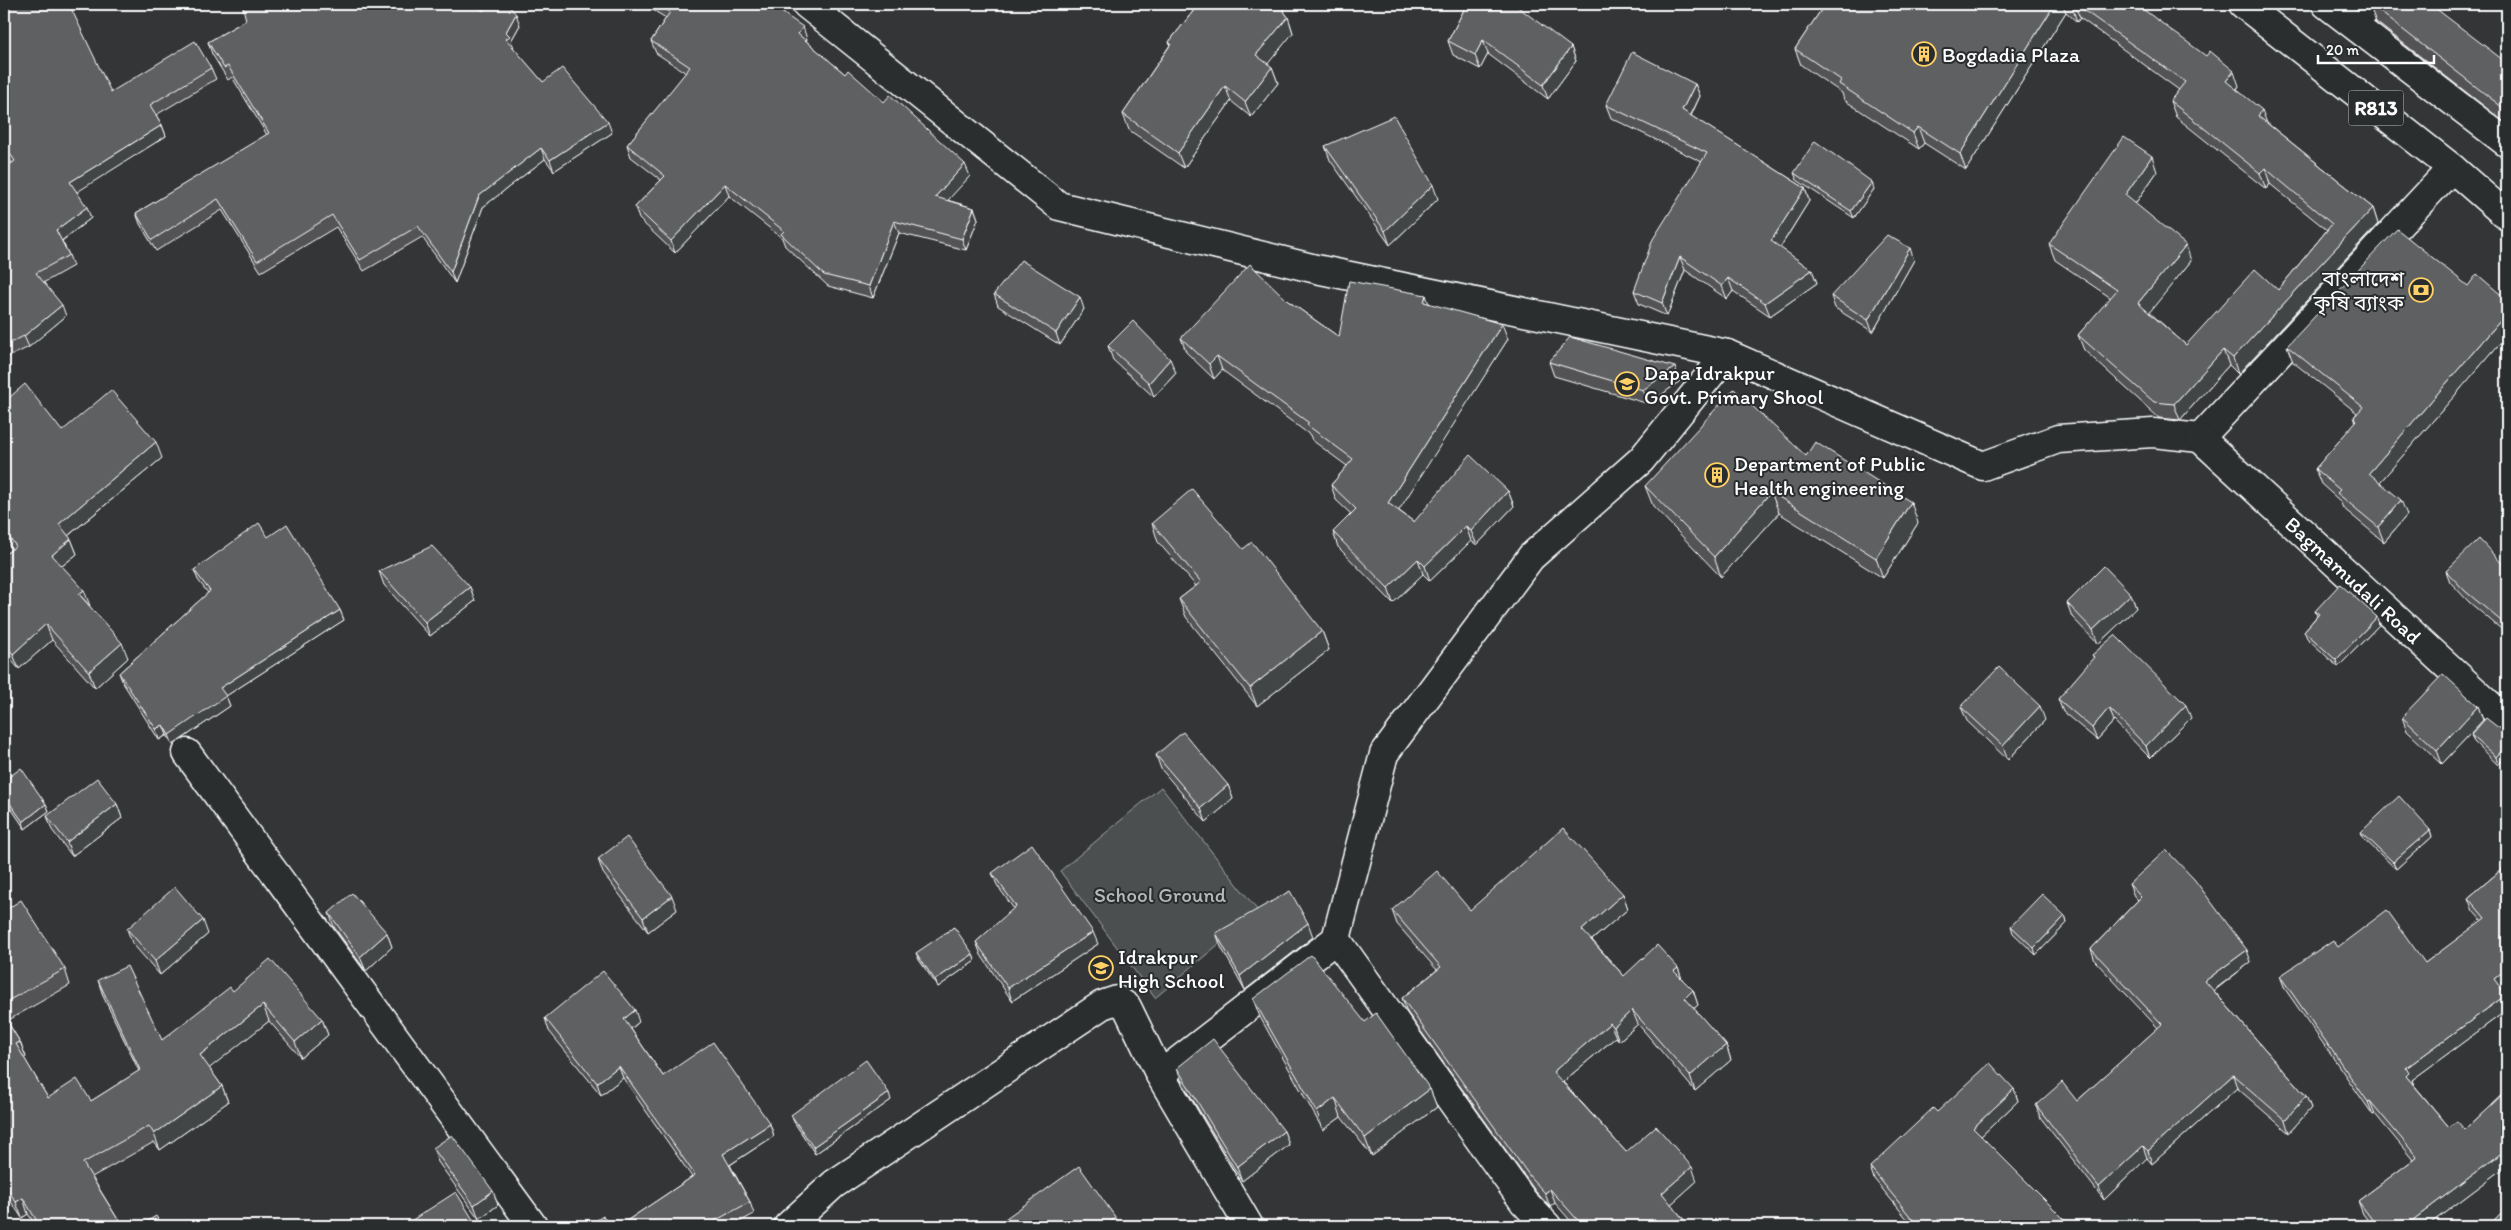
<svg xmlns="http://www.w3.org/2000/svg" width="2511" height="1230" font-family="Itim,'Noto Sans Bengali',sans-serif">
  <rect width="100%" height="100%" fill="#333536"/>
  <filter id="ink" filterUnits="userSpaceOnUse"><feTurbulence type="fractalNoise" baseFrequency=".02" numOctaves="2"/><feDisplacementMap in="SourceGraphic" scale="10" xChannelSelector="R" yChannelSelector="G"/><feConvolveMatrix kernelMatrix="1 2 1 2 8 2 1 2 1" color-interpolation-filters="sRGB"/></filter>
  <g filter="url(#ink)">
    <polygon fill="#4c4f50" stroke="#a6a7a8" points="1161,787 1258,911 1155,998 1060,871"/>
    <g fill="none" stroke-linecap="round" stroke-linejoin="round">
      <g stroke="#fff" stroke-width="24">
        <polyline id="lane" points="2356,28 2375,4"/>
      </g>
      <g stroke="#fff" stroke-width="31">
        <g id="street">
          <polyline points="806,4 1059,206 1316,269 1727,354 1983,466 2058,439 2153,433 2200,438 2452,168"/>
          <path id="s1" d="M2200 438 2507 721"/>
          <polyline points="187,753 533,1226"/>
          <polyline points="1336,939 1524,1202 1547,1226"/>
          <polyline points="1160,1075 1249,1226"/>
          <polyline points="788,1226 834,1184 1102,1005 1117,1000 1127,1007 1160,1075 1336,939 1384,754 1531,557 1641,460 1727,354"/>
        </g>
      </g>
      <g stroke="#fff" stroke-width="31">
        <g id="primary">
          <polyline points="2243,4 2452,168 2507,216"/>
          <polyline points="2326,4 2507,143"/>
        </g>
      </g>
      <use href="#lane" stroke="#2a2d2e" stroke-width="20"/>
      <use href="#street" stroke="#2a2d2e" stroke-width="28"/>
      <use href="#primary" stroke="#2a2d2e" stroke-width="28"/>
    </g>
    <g fill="#525354" stroke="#fff">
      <polygon points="4,4 111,92 211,68 216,79 156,115 162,125 166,136 76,192 91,218 62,241 69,255 73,266 43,283 66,316 29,347 4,359 4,169 12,163 4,150"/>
      <polygon points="643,4 770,4 807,39 806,41 845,74 884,102 970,176 947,200 974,208 978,219 966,250 899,233 873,298 828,286 785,246 782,238 729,196 675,253 639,219 635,207 661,180 631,157 627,145 686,73 656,53 651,41 666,18"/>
      <polygon points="1197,4 1287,4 1283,10 1288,17 1293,33 1267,64 1272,67 1278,83 1251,117 1231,101 1184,168 1129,130 1123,114 1170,45 1169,42 1198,5"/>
      <polygon points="1467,4 1571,47 1576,61 1548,99 1488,54 1480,69 1453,55 1448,41"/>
      <polygon points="1824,4 2136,4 2239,86 2237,89 2267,123 2373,208 2378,224 2238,374 2229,365 2180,420 2159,418 2084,350 2078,335 2111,298 2055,260 2049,244 2157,172 2135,204 2191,261 2149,312 2186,345 2278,290 2327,230 2270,184 2266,189 2176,117 2170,101 2179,90 2080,18 2077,22 2066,12 1966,170 1924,143 1919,149 1844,100 1842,93 1801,65 1795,49 1825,4"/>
      <polygon points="2369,4 2507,63 2507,124 2376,22"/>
      <polygon points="447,9 483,11 520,25 511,41 513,48 543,82 612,133 554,171 545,159 483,207 455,283 422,237 364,271 336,227 261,272 222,210 156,251 140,224 136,213 267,135 232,77 228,80 212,54 208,42 246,20"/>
      <polygon points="1695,84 1700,96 1691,116 1805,188 1809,201 1780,248 1812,270 1817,283 1770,316 1733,291 1727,299 1685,270 1667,316 1639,304 1634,291 1702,162 1611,118 1606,105"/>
      <polygon points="1325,146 1438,199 1390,245 1330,160"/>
      <polygon points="1794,173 1874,189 1854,218 1797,180"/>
      <polygon points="1914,260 1873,332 1835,308 1831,296"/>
      <polygon points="2468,286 2507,300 2507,335 2380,482 2407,515 2384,542 2343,508 2340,501 2321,484 2315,469 2356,422 2354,417 2357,413 2293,362 2287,346"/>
      <polygon points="994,294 1084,309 1060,345 998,306"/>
      <polygon points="1288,301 1339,337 1429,303 1508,339 1398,510 1414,522 1508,491 1514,506 1477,545 1471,541 1430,581 1423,574 1393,603 1338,547 1333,532 1351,514 1336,500 1331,485 1347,466 1312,440 1310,435 1222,370 1214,379 1186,352 1181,338"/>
      <polygon points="1108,346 1176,373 1154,397 1113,360"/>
      <polygon points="1549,362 1680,381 1649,404 1554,376"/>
      <polygon points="4,402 62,431 162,458 68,536 71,539 77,554 62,566 89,606 128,658 95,688 52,640 19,669 4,652 4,555 12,549 4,539"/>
      <polygon points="1806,456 1918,523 1883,578 1779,513 1721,577 1653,506 1645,486"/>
      <polygon points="1152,523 1243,549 1322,631 1329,650 1257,706 1186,617 1179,599 1196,586 1158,542"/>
      <polygon points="268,537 340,610 344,620 226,696 230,706 173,745 167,735 159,740 123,683 119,673 208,593 198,580 194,570"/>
      <polygon points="2507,569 2507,634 2469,602 2450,582 2446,571"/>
      <polygon points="379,571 470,587 475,601 430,636 384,585"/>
      <polygon points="2131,594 2136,608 2098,644 2072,617 2067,603"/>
      <polygon points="2315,611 2379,625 2338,667 2307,638 2304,631 2317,616"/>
      <polygon points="2092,655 2191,718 2150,758 2114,721 2097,740 2063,712 2058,699 2094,658"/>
      <polygon points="2478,706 2483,720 2442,764 2407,731 2402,717"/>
      <polygon points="1961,707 2045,720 2008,760 1967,721"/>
      <polygon points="2507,728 2507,755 2498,765 2474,742 2471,735"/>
      <polygon points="1156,755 1228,785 1233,799 1206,822 1161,769"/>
      <polygon points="4,781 46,804 49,811 25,829 4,798"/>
      <polygon points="117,804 122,818 72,856 52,830 47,816"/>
      <polygon points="2430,830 2432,837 2396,869 2364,839 2361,832"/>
      <polygon points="598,859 677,910 648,932 603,873"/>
      <polygon points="2507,865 2507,985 2502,989 2506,995 2507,999 2507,1010 2412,1080 2414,1085 2449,1127 2465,1130 2507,1090 2507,1166 2427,1226 2372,1226 2363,1214 2358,1201 2413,1160 2375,1114 2373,1115 2285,989 2280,976 2338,947 2425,963 2482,921 2473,911 2468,898"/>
      <polygon points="992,873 1098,944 1012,1001 981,955 976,942 1014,909 997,885"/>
      <polygon points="2129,884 2251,962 2214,991 2306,1096 2311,1108 2289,1133 2237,1088 2152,1164 2147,1158 2104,1200 2040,1117 2036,1105 2077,1101 2158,1028 2095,961 2091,949 2138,900 2134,896"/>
      <polygon points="1623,894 1628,909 1592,940 1624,976 1678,968 1682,979 1693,990 1698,1005 1694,1009 1726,1045 1731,1060 1695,1091 1638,1024 1619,1041 1616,1037 1563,1082 1626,1152 1697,1181 1671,1204 1689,1226 1575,1226 1555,1203 1550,1207 1536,1192 1407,1012 1402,998 1437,970 1397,924 1392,910 1470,910"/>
      <polygon points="4,911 65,969 70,985 7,1021 20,1042 26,1057 24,1058 48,1098 91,1101 139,1071 103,996 98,980 162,1040 233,991 322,1019 328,1035 301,1058 269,1021 209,1068 222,1086 228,1102 160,1150 154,1142 92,1177 122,1226 36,1226 28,1214 22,1218 4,1191"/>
      <polygon points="329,913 387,933 392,947 366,971 334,927"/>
      <polygon points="2065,916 2067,923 2036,955 2013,933 2011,926"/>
      <polygon points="127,929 208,934 160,975 132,943"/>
      <polygon points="1216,933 1313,937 1245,990 1221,947"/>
      <polygon points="916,953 973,954 975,961 938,987 919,960"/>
      <polygon points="1253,999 1365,1022 1430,1089 1437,1107 1372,1156 1341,1117 1323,1130 1260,1017"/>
      <polygon points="545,1018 639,1022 631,1029 663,1076 770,1124 774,1136 730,1165 750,1202 754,1214 732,1226 619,1226 692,1177 623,1078 601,1095 549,1031"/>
      <polygon points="1177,1068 1284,1131 1289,1145 1242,1181 1182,1082"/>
      <polygon points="2014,1089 2018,1101 1981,1136 2071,1226 1913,1226 1874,1179 1870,1167 1937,1112"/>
      <polygon points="891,1100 815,1154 794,1122 791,1115"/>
      <polygon points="433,1148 498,1205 479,1219 438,1162"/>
    </g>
    <g fill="#424445" stroke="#fff">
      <polygon points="1277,4 1287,4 1281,14"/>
      <polygon points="2055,4 2062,4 2066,12 1966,170 1960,154"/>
      <polygon points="2073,4 2074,4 2080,18 2077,22 2072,6"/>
      <polygon points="516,14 520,25 511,41 514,47 510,51 506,39 506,32"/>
      <polygon points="1288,17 1293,33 1262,71 1256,55"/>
      <polygon points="803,27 807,39 803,45 798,34"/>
      <polygon points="1483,40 1488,54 1480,69 1475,55"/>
      <polygon points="1571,47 1576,61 1548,99 1543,85"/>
      <polygon points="1272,67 1278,83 1251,117 1245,102"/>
      <polygon points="2234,71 2239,86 2231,96 2226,81"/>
      <polygon points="1695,84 1700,96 1687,123 1682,110"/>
      <polygon points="1225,86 1231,101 1184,168 1178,153"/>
      <polygon points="2262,110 2268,126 2258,116"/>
      <polygon points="608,122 612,133 554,171 550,160"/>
      <polygon points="162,125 166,136 74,194 70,182"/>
      <polygon points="1918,127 1924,143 1919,149 1913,133"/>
      <polygon points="541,148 545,159 483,207 455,283 451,272 479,196"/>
      <polygon points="2152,156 2157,172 2130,211 2125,195"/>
      <polygon points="965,164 970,176 940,209 935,197"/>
      <polygon points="2265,168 2270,184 2266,189 2260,173"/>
      <polygon points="1872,182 1874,189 1854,218 1851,211"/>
      <polygon points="725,184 729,196 675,253 671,241"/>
      <polygon points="1433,185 1438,199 1390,245 1385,231"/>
      <polygon points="1805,188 1809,201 1776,254 1771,241"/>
      <polygon points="87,207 91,218 60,242 56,230"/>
      <polygon points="974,208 978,219 966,250 962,239"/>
      <polygon points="2373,208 2378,224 2238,374 2233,358"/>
      <polygon points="894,221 899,233 873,298 869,286"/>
      <polygon points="2186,245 2191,261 2144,319 2138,303"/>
      <polygon points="1910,248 1914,260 1873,332 1868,320"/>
      <polygon points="1680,257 1685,270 1667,316 1662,303"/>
      <polygon points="1812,270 1817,283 1770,316 1765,303"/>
      <polygon points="1728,278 1733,291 1727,299 1722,286"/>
      <polygon points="1426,295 1431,310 1424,302"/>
      <polygon points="1080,297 1084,309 1060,345 1056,333"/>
      <polygon points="62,305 66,316 29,347 24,336"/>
      <polygon points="2507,313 2507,335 2375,488 2369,473"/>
      <polygon points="1502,324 1508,339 1394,518 1388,503"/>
      <polygon points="2223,350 2229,365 2180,420 2174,404"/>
      <polygon points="1217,356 1222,370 1214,379 1209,364"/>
      <polygon points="1170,359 1176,373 1154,397 1149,383"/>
      <polygon points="1675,367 1680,381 1649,404 1643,390"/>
      <polygon points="156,442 162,458 64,539 59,524"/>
      <polygon points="1508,491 1514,506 1477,545 1471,531"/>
      <polygon points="1771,492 1779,513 1721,577 1714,557"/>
      <polygon points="2401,500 2407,515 2384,542 2378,527"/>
      <polygon points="1911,502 1918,523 1883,578 1876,558"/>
      <polygon points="1466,526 1471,541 1430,581 1425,566"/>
      <polygon points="71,539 77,554 57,570 52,555"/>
      <polygon points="1418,559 1423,574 1393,603 1388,588"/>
      <polygon points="470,587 475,601 430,636 425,622"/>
      <polygon points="84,590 90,606 79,594"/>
      <polygon points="2131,594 2136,608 2098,644 2093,630"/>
      <polygon points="340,610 344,620 226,696 230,706 173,745 169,735 220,688"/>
      <polygon points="2377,617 2379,625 2338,667 2336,660"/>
      <polygon points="46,624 52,640 19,669 13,654"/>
      <polygon points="1322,631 1329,650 1257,706 1250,688"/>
      <polygon points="122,643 128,658 95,688 89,672"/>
      <polygon points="2186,705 2191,718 2150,758 2146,746"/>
      <polygon points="2040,706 2045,720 2008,760 2003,746"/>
      <polygon points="2478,706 2483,720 2442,764 2437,750"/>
      <polygon points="2109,708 2114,721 2097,740 2092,728"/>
      <polygon points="163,725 167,735 159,740 156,729"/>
      <polygon points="2507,745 2507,755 2498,765 2496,757"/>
      <polygon points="1228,785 1233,799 1206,822 1201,808"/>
      <polygon points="46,804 49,811 25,829 23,822"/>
      <polygon points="117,804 122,818 72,856 67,842"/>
      <polygon points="2430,830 2432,837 2396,869 2393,862"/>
      <polygon points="1623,894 1628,909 1587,944 1582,930"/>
      <polygon points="672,896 677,910 648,932 643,918"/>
      <polygon points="2065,916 2067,923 2036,955 2034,948"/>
      <polygon points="203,920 208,934 160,975 155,961"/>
      <polygon points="1308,923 1313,937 1245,990 1240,976"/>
      <polygon points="1093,932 1098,944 1012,1001 1008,988"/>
      <polygon points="387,933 392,947 366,971 360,957"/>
      <polygon points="2247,950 2251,962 2210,993 2205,981"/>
      <polygon points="973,954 975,961 938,987 935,980"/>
      <polygon points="1678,968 1683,982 1674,971"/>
      <polygon points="2507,968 2507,985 2499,992 2494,979"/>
      <polygon points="1693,990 1698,1005 1690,1012 1685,998"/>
      <polygon points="2506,995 2507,999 2507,1010 2412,1080 2414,1086 2406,1076 2406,1068"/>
      <polygon points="263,1005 269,1021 206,1071 200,1055"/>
      <polygon points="635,1010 639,1022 628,1031 624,1019"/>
      <polygon points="1632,1010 1638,1024 1619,1041 1614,1027"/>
      <polygon points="322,1019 328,1035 301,1058 295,1042"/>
      <polygon points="1610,1023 1616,1037 1558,1086 1553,1072"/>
      <polygon points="20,1042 26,1057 22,1060 16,1044"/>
      <polygon points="1726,1045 1731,1060 1695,1091 1690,1076"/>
      <polygon points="619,1066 623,1078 601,1095 597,1083"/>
      <polygon points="2233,1075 2237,1088 2152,1164 2148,1151"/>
      <polygon points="222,1086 228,1102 160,1150 154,1134"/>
      <polygon points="1430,1089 1437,1107 1372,1156 1365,1138"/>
      <polygon points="2014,1089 2018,1101 1977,1140 1973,1128"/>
      <polygon points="889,1093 891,1100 815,1154 813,1147"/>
      <polygon points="2306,1096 2311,1108 2289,1133 2285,1120"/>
      <polygon points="1335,1098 1341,1117 1323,1130 1317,1112"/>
      <polygon points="2370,1101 2375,1114 2373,1115 2368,1102"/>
      <polygon points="770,1124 774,1136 728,1166 723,1154"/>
      <polygon points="1284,1131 1289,1145 1242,1181 1237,1167"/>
      <polygon points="2143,1146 2147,1158 2104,1200 2099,1187"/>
      <polygon points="2507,1149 2507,1166 2427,1226 2405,1226"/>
      <polygon points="1692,1167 1697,1181 1668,1207 1662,1193"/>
      <polygon points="1550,1189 1555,1203 1550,1207 1545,1193"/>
      <polygon points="493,1191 498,1205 479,1219 474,1205"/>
      <polygon points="23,1198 28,1214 22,1218 16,1202"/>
      <polygon points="1116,1218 1119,1226 1104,1226"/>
    </g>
    <g fill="#5f6162" stroke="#fff">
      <polygon points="4,4 69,4 111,92 195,41 211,68 150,105 162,125 70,182 87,207 56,230 69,255 36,273 62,305 24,336 4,346 4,169 15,161 4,145"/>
      <polygon points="242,4 443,4 447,9 452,4 476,4 483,11 487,4 507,4 516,14 506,32 510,36 506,39 543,82 562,68 608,122 550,160 541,148 479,196 451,272 418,226 360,260 332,215 257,261 218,199 152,240 136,213 269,133 228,66 224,68 208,42 246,20"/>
      <polygon points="658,4 770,4 803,27 798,34 845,74 848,70 884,102 890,95 965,164 935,197 974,208 962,239 894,221 869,286 824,275 781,234 784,231 725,184 671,241 635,207 665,176 627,145 690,67 651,41 670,12"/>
      <polygon points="1199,4 1279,4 1288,17 1256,55 1272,67 1245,102 1225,86 1178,153 1123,114 1171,44 1169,42"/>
      <polygon points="1467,4 1514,4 1571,47 1543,85 1483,40 1475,55 1448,41"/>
      <polygon points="1825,4 2055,4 1960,154 1918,127 1913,133 1839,84 1841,80 1795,49"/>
      <polygon points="2075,4 2136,4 2206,56 2210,51 2234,71 2226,81 2262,110 2258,116 2373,208 2233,358 2223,350 2174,404 2154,402 2078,335 2117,290 2049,244 2124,137 2152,156 2125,195 2186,245 2138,303 2186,345 2255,269 2278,290 2332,224 2265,168 2260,173 2170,101 2185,82"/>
      <polygon points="2370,4 2430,4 2507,63 2507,111"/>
      <polygon points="1632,52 1695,84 1682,110 1805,188 1771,241 1812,270 1765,303 1728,278 1722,286 1680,257 1662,303 1634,291 1653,239 1707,153 1606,105"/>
      <polygon points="1394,116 1433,185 1385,231 1325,146"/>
      <polygon points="1815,141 1872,182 1851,211 1794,173"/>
      <polygon points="2397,229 2468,286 2477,274 2507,300 2507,313 2369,473 2401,500 2378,527 2337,493 2340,490 2315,469 2357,420 2354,417 2363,407 2287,346"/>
      <polygon points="1887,235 1910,248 1868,320 1831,296"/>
      <polygon points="1021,260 1080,297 1056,333 994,294"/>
      <polygon points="1250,264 1288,301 1339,337 1349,281 1426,295 1424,302 1502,324 1388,503 1414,522 1470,455 1508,491 1471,531 1466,526 1425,566 1418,559 1388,588 1333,532 1356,509 1331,485 1353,459 1307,425 1309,423 1217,356 1209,364 1181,338"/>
      <polygon points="1133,321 1170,359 1149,383 1108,346"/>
      <polygon points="1570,337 1675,367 1643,390 1549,362"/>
      <polygon points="25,384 62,431 111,390 156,442 59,524 71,539 52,555 84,590 79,594 122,643 89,672 46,624 13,654 4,643 4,555 16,546 4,531 4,402"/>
      <polygon points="1734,389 1806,456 1815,442 1911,502 1876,558 1771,492 1714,557 1645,486"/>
      <polygon points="1192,489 1243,549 1252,542 1322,631 1250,688 1179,599 1201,582 1152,523"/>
      <polygon points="259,523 268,537 287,524 340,610 220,688 226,696 169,735 163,725 156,729 119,673 210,591 194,570"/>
      <polygon points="2479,539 2507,569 2507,626 2465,591 2446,571"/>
      <polygon points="432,546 470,587 425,622 379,571"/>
      <polygon points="2104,566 2131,594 2093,630 2067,603"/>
      <polygon points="2340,584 2377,617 2336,660 2304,631 2319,614 2315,611"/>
      <polygon points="2115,635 2186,705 2146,746 2109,708 2092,728 2058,699 2094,657 2092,655"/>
      <polygon points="1999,667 2040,706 2003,746 1961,707"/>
      <polygon points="2443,674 2478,706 2437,750 2402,717"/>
      <polygon points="2486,718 2500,729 2507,728 2507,745 2496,757 2471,735"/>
      <polygon points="1183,732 1228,785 1201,808 1156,755"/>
      <polygon points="21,768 46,804 23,822 4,795 4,781"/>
      <polygon points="97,778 117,804 67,842 47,816"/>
      <polygon points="2399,796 2430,830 2393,862 2361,832"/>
      <polygon points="1563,828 1623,894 1582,930 1624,976 1657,945 1678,968 1674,971 1693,990 1685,998 1726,1045 1690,1076 1632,1010 1614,1027 1610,1023 1553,1072 1626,1152 1656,1126 1692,1167 1662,1193 1689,1226 1583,1226 1550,1189 1545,1193 1531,1178 1402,998 1441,967 1392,910 1437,871 1470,910"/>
      <polygon points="627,837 672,896 643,918 598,859"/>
      <polygon points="1032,844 1093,932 1008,988 976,942 1016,906 992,873"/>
      <polygon points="2166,850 2194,879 2247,950 2205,981 2306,1096 2285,1120 2233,1075 2148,1151 2143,1146 2099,1187 2036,1105 2062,1082 2077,1101 2162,1024 2091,949 2141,897 2129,884"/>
      <polygon points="2507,865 2507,968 2494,979 2506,995 2406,1068 2409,1073 2406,1076 2449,1127 2457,1121 2465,1130 2507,1090 2507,1149 2405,1226 2377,1226 2358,1201 2417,1157 2370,1101 2368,1102 2280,976 2333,940 2338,947 2387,910 2425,963 2485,918 2468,898"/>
      <polygon points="175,887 203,920 155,961 127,929"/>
      <polygon points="1290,891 1308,923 1240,976 1216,933"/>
      <polygon points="352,893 387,933 360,957 329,913"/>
      <polygon points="2042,894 2065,916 2034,948 2011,926"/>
      <polygon points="21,900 65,969 4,1003 4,911"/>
      <polygon points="954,927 973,954 935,980 916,953"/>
      <polygon points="1311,955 1365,1022 1376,1013 1430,1089 1365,1138 1335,1098 1317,1112 1253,999"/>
      <polygon points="270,959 322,1019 295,1042 263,1005 200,1055 222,1086 154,1134 149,1126 83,1163 122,1226 40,1226 23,1198 16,1202 4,1184 4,1016 20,1042 16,1044 48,1098 77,1079 91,1101 140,1070 98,980 127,966 162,1040 230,987 233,991"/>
      <polygon points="603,971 635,1010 624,1019 663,1076 713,1042 770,1124 723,1154 750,1202 705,1226 619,1226 695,1175 619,1066 597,1083 545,1018"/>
      <polygon points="1213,1039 1284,1131 1237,1167 1177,1068"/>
      <polygon points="866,1060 889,1093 813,1147 791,1115"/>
      <polygon points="1990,1063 2014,1089 1973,1128 2071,1226 1918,1226 1870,1167 1933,1108 1937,1112"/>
      <polygon points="452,1135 493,1191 474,1205 433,1148"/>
      <polygon points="1079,1166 1116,1218 1104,1226 995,1226"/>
      <polygon points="456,1192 477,1226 403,1226"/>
      <polygon points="2507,1207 2507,1226 2488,1226"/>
      <polygon points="156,1216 162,1226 139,1226"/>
      <polygon points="603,1216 609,1226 588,1226"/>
    </g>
  </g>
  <defs>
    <g id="building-ring" transform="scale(1.25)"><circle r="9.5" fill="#2a2d2e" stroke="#ffd166" stroke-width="1.5"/><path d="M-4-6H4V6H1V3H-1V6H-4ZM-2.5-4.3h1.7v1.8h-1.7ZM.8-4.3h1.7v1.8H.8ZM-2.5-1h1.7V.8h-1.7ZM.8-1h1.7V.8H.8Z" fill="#ffd166"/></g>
    <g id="bank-ring" transform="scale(1.25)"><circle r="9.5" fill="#2a2d2e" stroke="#ffd166" stroke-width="1.5"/><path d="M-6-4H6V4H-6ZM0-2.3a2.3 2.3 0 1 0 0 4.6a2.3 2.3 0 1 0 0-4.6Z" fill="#ffd166"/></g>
    <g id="school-ring" transform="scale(1.25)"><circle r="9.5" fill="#2a2d2e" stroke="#ffd166" stroke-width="1.5"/><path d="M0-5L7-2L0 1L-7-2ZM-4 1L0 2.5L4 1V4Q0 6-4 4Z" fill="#ffd166"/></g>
  </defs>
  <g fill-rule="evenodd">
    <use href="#building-ring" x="1924" y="54"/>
    <use href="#bank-ring" x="2421" y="290"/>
    <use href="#school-ring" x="1627" y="384"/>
    <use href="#building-ring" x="1717" y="475"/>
    <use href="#school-ring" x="1101" y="968"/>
  </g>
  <g text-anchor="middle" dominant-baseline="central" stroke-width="4" stroke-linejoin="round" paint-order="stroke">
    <rect fill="#2a2d2e" stroke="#bfc0c0" stroke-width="1" x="2348.5" y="90.5" width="55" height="35" rx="4"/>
    <g font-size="20" font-weight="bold" fill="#fff">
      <text x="2376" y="108">R813</text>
    </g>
    <g font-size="21" fill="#fff" stroke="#2a2d2e" text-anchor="start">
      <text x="1942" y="54">Bogdadia Plaza</text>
      <text x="2404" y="278" text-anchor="end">বাংলাদেশ<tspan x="2404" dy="24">কৃষি ব্যাংক</tspan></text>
      <text x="1644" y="372">Dapa Idrakpur<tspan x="1644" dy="24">Govt. Primary Shool</tspan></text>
      <text x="1734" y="463">Department of Public<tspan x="1734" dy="24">Health engineering</tspan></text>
      <text x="1118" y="956">Idrakpur<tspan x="1118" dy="24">High School</tspan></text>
    </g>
    <g font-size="21" fill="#fff" stroke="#2a2d2e">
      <text stroke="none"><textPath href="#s1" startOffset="209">Bagmamudali Road</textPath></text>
    </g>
    <g font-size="21" fill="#b7b9b9" stroke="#2a2d2e">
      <text x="1160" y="894">School Ground</text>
    </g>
  </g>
  <rect width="2511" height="1230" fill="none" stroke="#2a2d2e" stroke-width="20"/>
  <rect x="10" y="10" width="2491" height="1210" fill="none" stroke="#fff" stroke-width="2" filter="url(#ink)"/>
  <path d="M2318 55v8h116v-8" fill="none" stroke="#ffffff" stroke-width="2.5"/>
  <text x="2326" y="55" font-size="15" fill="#ffffff" stroke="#2a2d2e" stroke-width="4" paint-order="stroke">20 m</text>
</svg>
